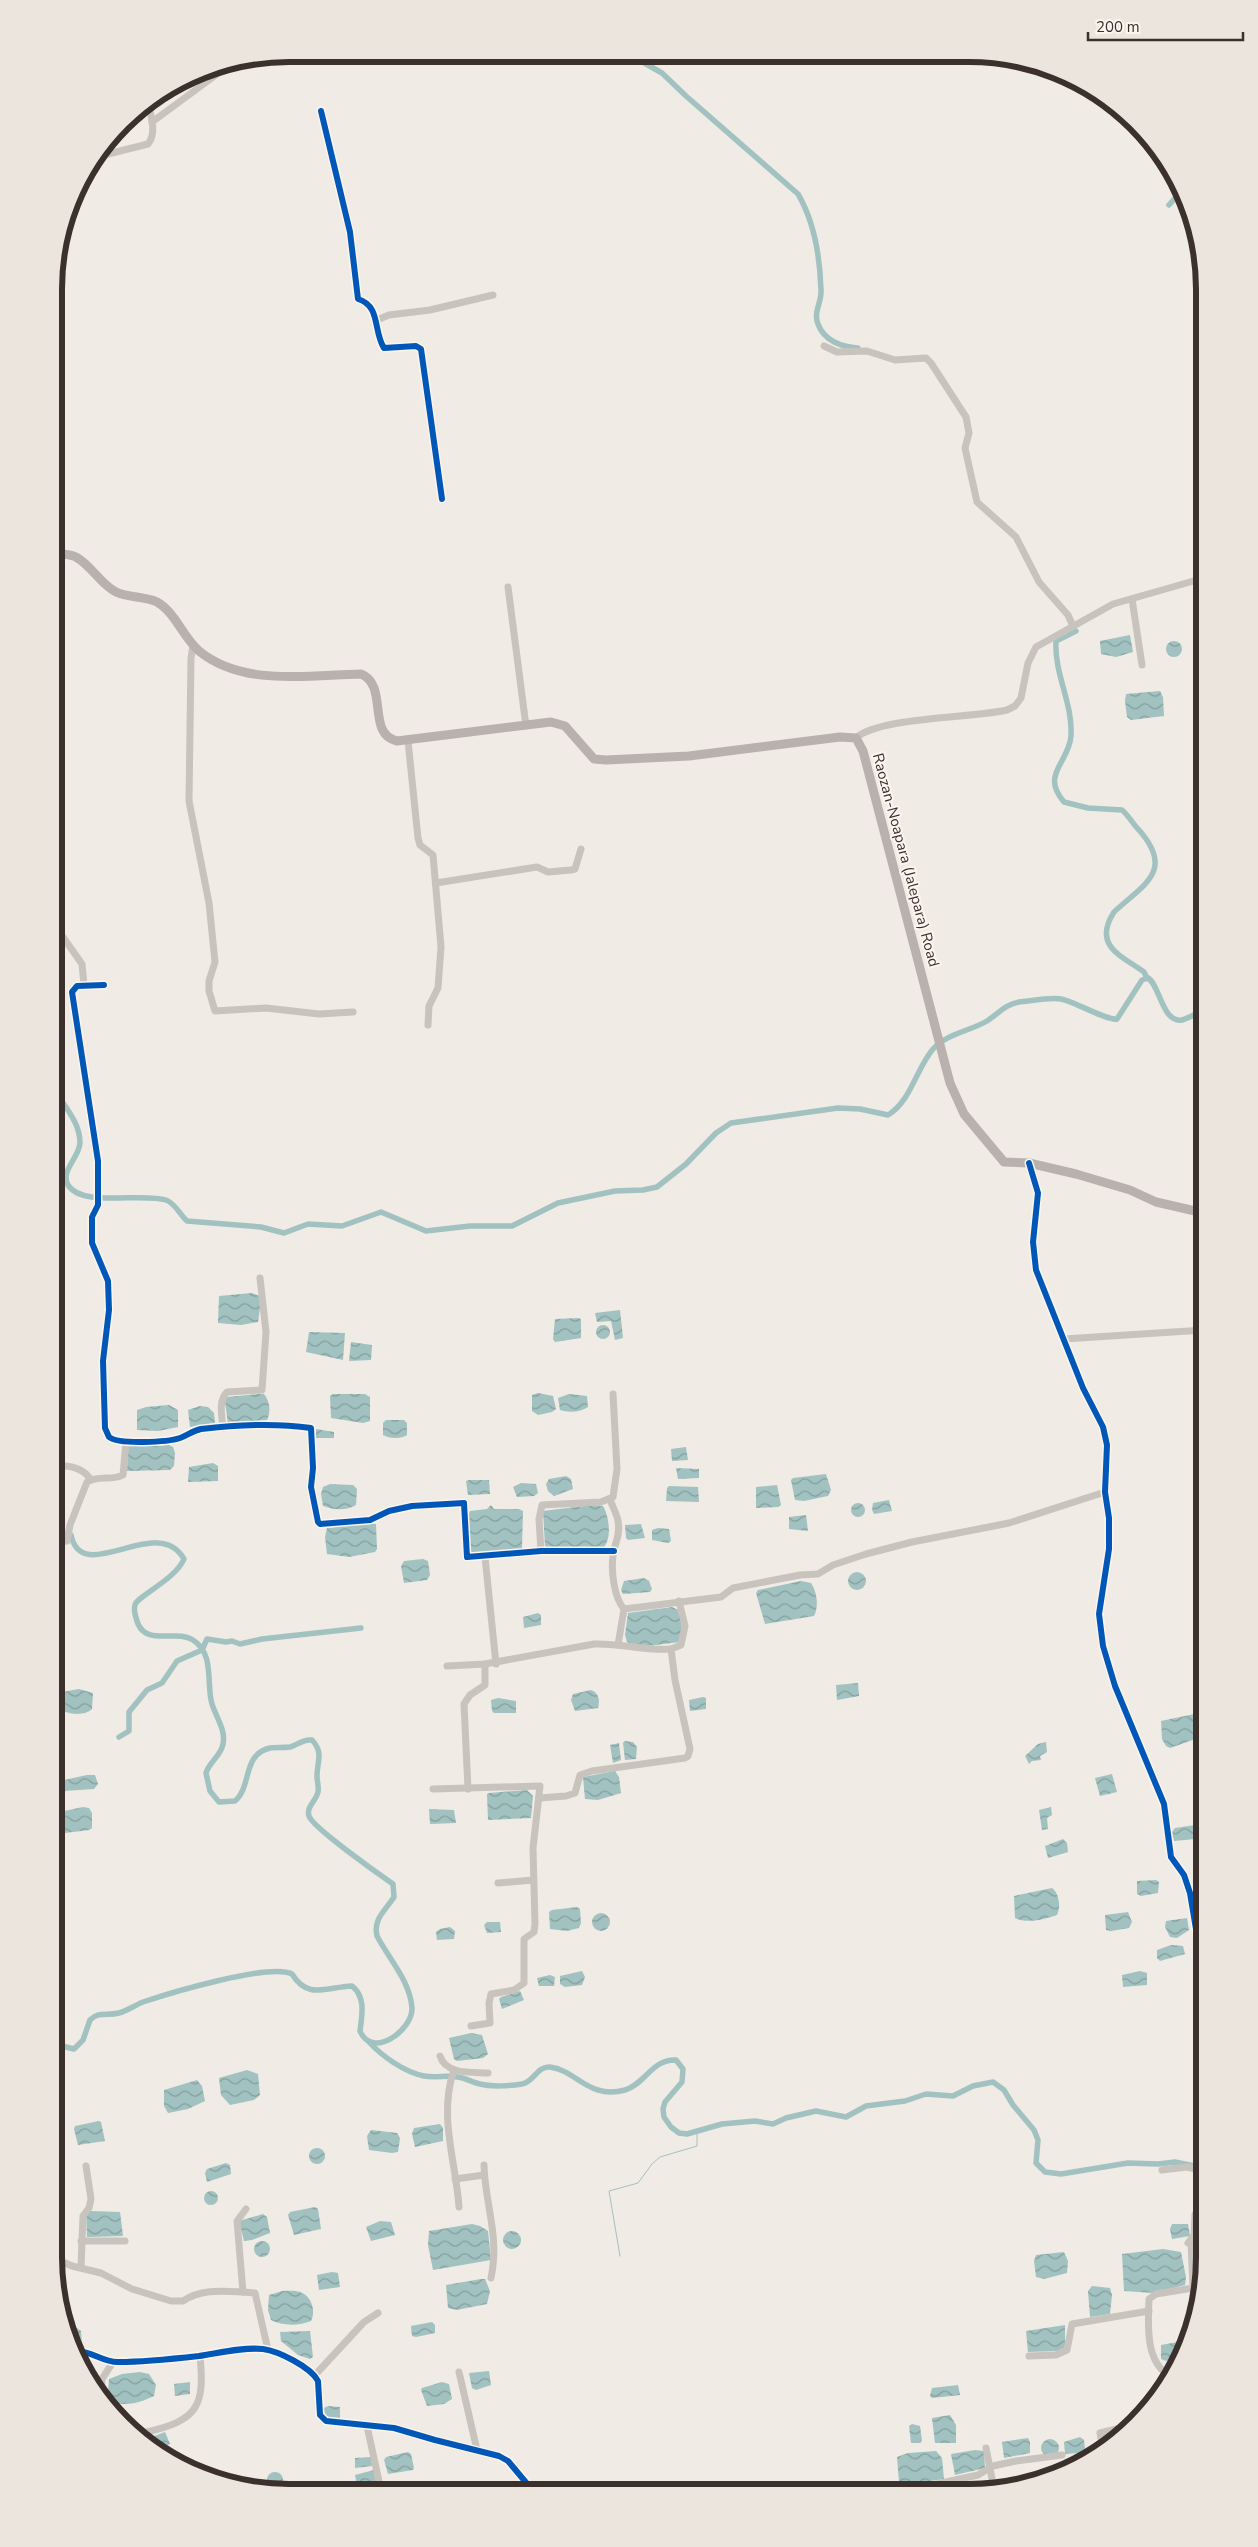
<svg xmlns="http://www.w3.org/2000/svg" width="1258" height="2547" font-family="'Nunito Sans',sans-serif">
  <defs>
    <pattern id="water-waves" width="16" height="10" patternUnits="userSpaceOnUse" patternTransform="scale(1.25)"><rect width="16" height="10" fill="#a1c2c1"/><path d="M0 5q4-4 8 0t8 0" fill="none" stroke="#849e9d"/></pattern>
  </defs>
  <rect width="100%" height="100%" fill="#f0ebe5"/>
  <g fill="url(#water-waves)">
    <polygon points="1130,635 1133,652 1116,657 1101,654 1100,641"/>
    <circle cx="1174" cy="649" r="8"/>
    <polygon points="1160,691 1163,697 1164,716 1131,720 1127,717 1125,701 1126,694"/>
    <polygon points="252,1293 259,1296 260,1308 258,1322 241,1325 218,1323 219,1296"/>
    <polygon points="620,1310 623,1338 615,1340 611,1321 597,1322 595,1313"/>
    <polygon points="578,1318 581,1319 581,1338 555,1342 553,1339 555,1319"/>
    <circle cx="603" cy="1332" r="7"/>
    <polygon points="309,1332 345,1333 343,1360 306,1352"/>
    <polygon points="351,1342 372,1345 371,1360 349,1361"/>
    <polygon points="538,1393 553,1396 556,1409 552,1412 538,1415 532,1411 532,1395"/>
    <path d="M258 1394H264C270 1401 271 1412 267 1420L228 1424 225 1402 227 1397Z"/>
    <polygon points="333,1394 365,1394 370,1397 370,1421 363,1423 331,1418 330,1396"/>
    <path d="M569 1394 587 1396 588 1407C581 1412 569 1413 560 1410L558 1398Z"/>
    <polygon points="169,1405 178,1410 178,1427 158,1431 137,1430 137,1410 146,1407"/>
    <polygon points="200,1406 208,1407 214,1413 215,1423 190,1427 188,1410"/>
    <path d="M386 1420H404L407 1423V1435C402 1439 389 1439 383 1435V1423Z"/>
    <polygon points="316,1429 334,1432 334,1438 316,1438"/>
    <polygon points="167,1444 173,1447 175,1453 174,1466 170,1470 127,1471 128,1446"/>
    <polygon points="686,1447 688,1460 672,1461 671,1449"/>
    <polygon points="213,1463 218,1466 218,1481 188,1482 189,1467"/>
    <polygon points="676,1468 699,1469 699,1478 678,1479"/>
    <polygon points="826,1474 831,1490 828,1496 804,1501 795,1500 791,1480 793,1478"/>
    <polygon points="566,1476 571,1479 573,1489 554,1496 548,1491 546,1484 549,1479"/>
    <polygon points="469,1480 489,1480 490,1494 468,1495 466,1481"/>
    <polygon points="521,1483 536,1484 538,1493 534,1496 517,1497 513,1487"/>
    <path d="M330 1484 353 1485 357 1489 356 1505C346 1511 334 1510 323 1506L321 1494 323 1487Z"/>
    <polygon points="777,1485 781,1505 778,1507 756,1508 756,1487"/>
    <polygon points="669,1486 698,1487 699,1502 666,1501 667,1488"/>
    <polygon points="889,1500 892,1511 874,1514 872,1510 873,1503"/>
    <circle cx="858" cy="1510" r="7"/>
    <polygon points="491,1505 494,1509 519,1509 523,1511 522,1549 471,1553 468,1516 470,1511 487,1509"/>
    <path d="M592 1505 603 1506C609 1516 612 1538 604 1547L550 1549 545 1546 543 1511Z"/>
    <polygon points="806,1515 808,1531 789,1529 789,1517"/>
    <polygon points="359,1524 376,1524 377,1549 375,1552 349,1557 327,1554 325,1537 327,1528"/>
    <polygon points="641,1524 645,1538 628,1540 626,1538 625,1525"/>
    <polygon points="658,1528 669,1529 671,1541 668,1543 652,1540 652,1530"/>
    <polygon points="423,1559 428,1561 430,1575 427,1580 404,1583 401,1566 404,1561"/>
    <circle cx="857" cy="1581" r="9"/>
    <polygon points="644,1578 649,1581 652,1589 650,1592 623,1594 621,1590 624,1581"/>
    <path d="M801 1581 811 1583C817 1592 819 1606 814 1616L765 1624 756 1593 758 1590Z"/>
    <polygon points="672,1607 678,1610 682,1625 680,1642 639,1647 627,1642 625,1635 628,1613"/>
    <polygon points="538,1613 541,1615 541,1625 524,1628 523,1617"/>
    <polygon points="858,1683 859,1696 837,1700 836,1685"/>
    <path d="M79 1689 93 1693 92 1709C85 1716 68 1715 60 1709V1694L62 1692Z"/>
    <path d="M591 1690C599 1693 600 1700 598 1708L575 1711 571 1700 573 1694Z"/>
    <polygon points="703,1697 706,1698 706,1709 690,1711 689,1700"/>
    <polygon points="498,1698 516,1701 516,1713 494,1713 492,1711 491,1700"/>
    <polygon points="1199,1713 1204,1722 1204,1736 1170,1748 1166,1746 1162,1739 1161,1721"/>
    <polygon points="625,1741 633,1742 637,1747 636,1759 625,1760 623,1743"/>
    <polygon points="1046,1742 1047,1752 1040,1756 1041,1760 1032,1761 1029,1764 1025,1756 1038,1744"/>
    <polygon points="619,1743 621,1760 613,1763 610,1745"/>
    <polygon points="615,1771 619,1777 621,1793 598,1800 585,1799 583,1777"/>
    <polygon points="1112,1774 1117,1792 1100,1796 1095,1778"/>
    <polygon points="87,1775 95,1775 98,1784 94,1789 64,1791 64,1780"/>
    <polygon points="527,1790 533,1796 531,1818 488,1820 487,1794 489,1793"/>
    <polygon points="83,1807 89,1808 92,1813 92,1828 89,1830 57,1834 55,1813"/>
    <polygon points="1051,1807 1052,1815 1047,1818 1048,1829 1042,1830 1039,1810"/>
    <polygon points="429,1809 454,1810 456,1823 430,1824"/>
    <polygon points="1195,1825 1197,1832 1195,1839 1174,1841 1172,1832 1175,1828"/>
    <polygon points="1063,1839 1067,1843 1068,1852 1048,1858 1045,1846"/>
    <polygon points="1156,1880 1159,1882 1158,1893 1141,1896 1137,1894 1137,1881"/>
    <path d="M1052 1888C1059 1893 1061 1907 1057 1915 1046 1919 1026 1924 1015 1918L1014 1896Z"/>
    <polygon points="577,1907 580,1909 581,1923 579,1928 567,1931 550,1929 549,1912 552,1910"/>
    <polygon points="1128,1912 1132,1922 1129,1928 1111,1931 1106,1930 1105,1915"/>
    <circle cx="601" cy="1922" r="9"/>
    <polygon points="1187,1918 1189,1930 1177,1938 1170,1937 1165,1927 1166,1921"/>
    <polygon points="487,1922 500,1922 501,1932 487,1933 484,1925"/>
    <polygon points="450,1927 455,1931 454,1939 437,1940 436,1932 440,1929"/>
    <polygon points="1171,1945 1183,1946 1185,1954 1160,1961 1157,1958 1157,1950"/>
    <polygon points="582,1971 585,1977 582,1985 565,1987 560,1984 560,1976"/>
    <polygon points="1140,1971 1147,1973 1147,1985 1123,1987 1122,1975"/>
    <polygon points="550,1975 555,1977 554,1986 539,1986 537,1978"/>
    <polygon points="520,1991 524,2000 502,2009 499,1999 501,1997"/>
    <polygon points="54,1993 61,1998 65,2012 63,2016 54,2019"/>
    <polygon points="471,2033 482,2035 488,2054 483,2058 457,2061 454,2059 449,2038"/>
    <polygon points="247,2070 258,2074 260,2095 254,2100 230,2105 221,2095 219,2078"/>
    <polygon points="197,2080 202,2086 205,2101 188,2109 168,2113 164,2106 164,2090"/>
    <polygon points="99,2121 101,2122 105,2141 78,2145 74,2129 75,2126"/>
    <polygon points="440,2124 443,2128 443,2141 415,2147 412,2134 414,2128"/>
    <polygon points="371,2130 397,2133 400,2138 398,2152 392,2153 369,2150 367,2136"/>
    <circle cx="317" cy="2156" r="8"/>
    <polygon points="226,2163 230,2165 231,2174 207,2182 205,2173 207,2169"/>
    <circle cx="211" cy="2198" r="7"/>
    <polygon points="315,2207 318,2209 321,2229 294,2235 288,2215 290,2212"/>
    <polygon points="91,2211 120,2212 123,2236 87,2237 86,2213"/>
    <polygon points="263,2214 267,2217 270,2233 252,2240 244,2241 239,2221"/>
    <polygon points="1204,2214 1204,2240 1195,2241 1198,2215"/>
    <polygon points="380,2221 391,2222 395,2235 371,2241 366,2227"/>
    <polygon points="472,2224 480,2226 488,2231 491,2260 433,2270 428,2245 429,2231"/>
    <polygon points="1172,2224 1188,2224 1190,2236 1172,2239 1170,2229"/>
    <circle cx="512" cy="2240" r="9"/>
    <circle cx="262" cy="2249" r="8"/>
    <polygon points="1163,2249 1181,2252 1186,2277 1185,2285 1153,2293 1124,2291 1122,2254"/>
    <polygon points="1064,2252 1068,2261 1067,2273 1044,2279 1036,2277 1034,2261 1036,2255"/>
    <polygon points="332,2272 338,2273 340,2287 319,2290 317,2275"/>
    <polygon points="481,2279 485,2279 490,2291 487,2304 457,2310 448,2308 446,2285"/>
    <polygon points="1092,2286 1110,2288 1112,2295 1110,2314 1090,2317 1088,2291"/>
    <path d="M282 2291C289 2291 297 2290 302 2293 312 2297 316 2312 311 2321 299 2326 282 2326 271 2320L268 2310 269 2295Z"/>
    <polygon points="432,2322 435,2325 435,2333 416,2337 412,2336 411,2326"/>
    <polygon points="1065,2325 1065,2348 1060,2351 1028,2352 1026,2331"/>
    <polygon points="77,2328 81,2331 82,2345 73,2347 66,2330"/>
    <polygon points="310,2331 313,2357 310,2359 298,2355 281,2341 280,2332"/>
    <polygon points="1183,2341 1185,2350 1181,2358 1166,2361 1161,2359 1161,2345"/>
    <polygon points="489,2371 491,2385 476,2390 472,2388 469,2373"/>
    <path d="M140 2372 149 2374 156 2385 154 2396C142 2402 125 2407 113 2402L108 2392 109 2379 122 2374Z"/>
    <polygon points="190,2382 190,2394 175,2396 174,2384"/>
    <polygon points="442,2382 449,2384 452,2399 444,2404 427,2406 421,2390 422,2388"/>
    <polygon points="958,2385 960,2395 932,2398 930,2396 932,2388"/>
    <polygon points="328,2406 340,2407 340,2419 325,2416 324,2408"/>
    <polygon points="950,2415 956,2425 956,2443 935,2443 932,2418"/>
    <polygon points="912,2424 920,2426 922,2441 920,2443 911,2443 909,2426"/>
    <polygon points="165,2432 170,2444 157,2450 151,2446 149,2438"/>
    <polygon points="1080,2437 1084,2440 1085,2449 1079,2453 1065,2454 1064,2442"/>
    <polygon points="1028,2438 1030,2442 1030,2453 1004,2458 1002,2442"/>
    <circle cx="1050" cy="2448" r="9"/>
    <polygon points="975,2450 984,2451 985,2468 955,2475 951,2454"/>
    <polygon points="936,2451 942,2458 944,2479 909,2484 899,2482 897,2457 908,2453"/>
    <polygon points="408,2452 411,2454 414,2468 413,2470 388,2474 384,2460 386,2457"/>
    <polygon points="371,2457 372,2466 355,2468 355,2458"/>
    <polygon points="374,2470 377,2482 357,2486 355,2475"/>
    <circle cx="275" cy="2480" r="8"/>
  </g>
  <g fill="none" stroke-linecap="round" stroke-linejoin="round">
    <polyline stroke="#a1c2c1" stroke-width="1" points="620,2256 609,2191 638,2183 652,2164 660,2157 697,2146 697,2130"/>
    <g stroke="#a1c2c1" stroke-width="5.5">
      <path d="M632 56 662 73 686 96 798 194C815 223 820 257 821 290 822 302 813 312 818 324 824 341 842 347 858 348"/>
      <polyline points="1169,205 1181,191"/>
      <path d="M1076 631 1056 641C1054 674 1073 703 1071 736 1069 763 1040 774 1064 802L1088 808 1122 810C1129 816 1133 824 1139 830 1175 871 1144 884 1114 912 1092 946 1122 956 1144 972L1147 978"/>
      <path d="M54 1089C64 1106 80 1122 80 1143 79 1158 60 1171 68 1185 82 1208 142 1192 166 1200 175 1203 180 1215 187 1221L261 1227 284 1233 308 1224 342 1226 381 1212 426 1231 470 1226H512L558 1203 615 1191 643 1190 657 1187 686 1164 716 1133 731 1123 838 1108 860 1109 888 1115C911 1101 916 1069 933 1049 946 1034 970 1031 987 1021 998 1014 1006 1004 1019 1002 1030 1001 1051 997 1061 999 1076 1002 1107 1021 1117 1019L1142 980 1148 978C1160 985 1162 1023 1182 1020 1189 1018 1197 1013 1204 1010"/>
      <polyline points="119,1737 129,1731 129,1712 147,1690 162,1683 177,1661 202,1650 207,1639 226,1642 232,1641 240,1644 262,1639 361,1628"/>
      <path d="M54 2040 62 2046 74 2049 83 2040 90 2020C99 2011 107 2016 119 2013 127 2011 135 2005 143 2002 170 1993 269 1963 292 1974 308 2000 326 1987 352 1986 366 1997 362 2015 360 2031 372 2060 413 2030 412 2008 410 1981 389 1959 377 1936 373 1919 385 1911 394 1897L393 1884C380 1875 312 1827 309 1816 306 1807 316 1801 318 1792 319 1787 317 1781 317 1776 317 1761 324 1753 312 1740 302 1739 298 1745 290 1747 283 1748 276 1747 270 1748 242 1754 252 1787 235 1801L219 1802 210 1791 206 1773C209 1762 221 1756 223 1744 226 1730 216 1717 212 1704 206 1684 215 1654 193 1640 176 1629 148 1646 138 1624 136 1618 133 1611 135 1605 137 1596 175 1580 184 1559 158 1512 82 1588 71 1535L54 1537"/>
      <path d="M369 2042C382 2056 404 2072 424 2076 435 2078 447 2075 458 2077 465 2078 472 2082 480 2084 491 2087 510 2086 522 2084 534 2082 537 2066 550 2067 576 2070 589 2100 625 2090 645 2084 652 2059 676 2060L683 2069 682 2082 665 2102 663 2109 664 2117 671 2127 679 2133 687 2134 722 2124 755 2121 773 2124 786 2118 816 2111 846 2117 866 2106 905 2101 926 2094 953 2096 973 2086 993 2082 1004 2090 1013 2105 1034 2130 1038 2140 1036 2163 1045 2172 1061 2174 1128 2163 1158 2164 1175 2162 1204 2168"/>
    </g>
    <g stroke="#c9c3be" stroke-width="7">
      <path d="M321 111 350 232 358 299C381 306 373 331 384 348L416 346 421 349 442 499"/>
      <polyline points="152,122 228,66"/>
      <path d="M100 156 148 144C157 133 151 116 148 103"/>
      <polyline points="377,320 389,315 430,310 493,295"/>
      <polyline points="824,346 837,352 867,351 895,360 926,358 931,363 966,417 969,433 965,448 977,502 1016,537 1039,582 1068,615 1073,626"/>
      <polyline points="508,587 526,726"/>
      <polyline points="1132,599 1142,665"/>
      <polyline points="193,645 191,658 189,801 209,903 215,962 209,981 209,991 215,1011 266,1008 319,1014 353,1012"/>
      <path d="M856 738C878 717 973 718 1007 710L1015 706 1021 698 1028 663 1036 647 1113 604 1204 578"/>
      <polyline points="408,741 418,838 420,845 433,855 441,947 438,988 429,1006 428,1025"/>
      <polyline points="436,883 537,867 548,872 571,870 575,869 581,849"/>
      <polyline points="54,936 63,937 82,964 84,985"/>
      <path d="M104 985 77 986 72 992 98 1161V1205L92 1217V1243L108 1281 109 1310 103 1361 105 1428 109 1437C119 1445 168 1442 180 1438 188 1435 192 1431 201 1429 235 1425 276 1423 311 1428L313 1468 311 1487 318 1522 320 1524 370 1520 389 1511 412 1506 464 1503 467 1557 541 1551H614"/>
      <polyline points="1029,1163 1038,1193 1033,1242 1036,1270 1083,1388 1103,1427 1107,1445 1105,1492 1109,1518 1109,1549 1099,1614 1103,1646 1115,1686 1164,1804 1171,1857 1184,1875 1190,1893 1204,1977"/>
      <polyline points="1064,1339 1204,1330"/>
      <path d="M223 1428C222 1416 218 1401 227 1392L262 1390 266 1332 260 1278"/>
      <path d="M54 1466C68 1465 83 1467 91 1480"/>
      <path d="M610 1499C612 1506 617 1514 618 1521 621 1535 614 1544 613 1556 611 1571 614 1598 624 1609L721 1597 733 1588 800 1575 818 1574 833 1565 866 1554 912 1542 1009 1523 1105 1492"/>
      <path d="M54 1542 67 1541 70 1525 87 1482C98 1475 112 1481 123 1475L126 1442"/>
      <polyline points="541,1551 539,1519 542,1505 601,1502 613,1497 617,1469 613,1394"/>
      <polyline points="485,1557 496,1664"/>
      <polyline points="618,1645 624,1609"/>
      <path d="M447 1666 485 1664 594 1644C621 1643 645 1651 671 1649"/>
      <polyline points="433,1789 540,1786 533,1848 535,1924 534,1932 524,1939 524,1983 514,1990 491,1994 489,2003 490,2023 471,2026"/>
      <polyline points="468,1789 464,1704 470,1695 485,1685 485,1664"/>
      <polyline points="539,1798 566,1796 575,1793 580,1775 592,1771 685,1758 688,1756 690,1749 675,1680 671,1649 681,1645 685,1626 679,1601"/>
      <polyline points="54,1850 56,1850"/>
      <polyline points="498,1883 533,1880"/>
      <path d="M440 2056C446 2075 472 2072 488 2073"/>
      <path d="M454 2070C438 2115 456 2162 459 2207"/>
      <path d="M484 2165C485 2205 500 2236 491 2278"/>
      <polyline points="1162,2170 1187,2167 1204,2171"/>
      <polyline points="455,2179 484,2175"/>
      <polyline points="81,2241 125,2241"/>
      <polyline points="1188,2243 1194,2235 1195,2214 1204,2210"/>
      <path d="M54 2258 72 2266 101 2273 132 2289 171 2301H183C201 2289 221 2291 243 2292L237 2221 246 2209"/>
      <polyline points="81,2268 83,2216 89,2208 91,2199 86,2166"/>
      <polyline points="243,2292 255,2293 268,2350"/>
      <path d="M75 2351C91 2350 103 2363 119 2362 145 2362 172 2359 199 2356 219 2353 242 2347 263 2349 278 2351 311 2367 318 2381L320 2415 326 2421 394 2428 435 2440 499 2456 508 2461 534 2492"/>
      <polyline points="1029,2356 1056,2355 1067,2350 1072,2324 1149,2311"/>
      <polyline points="113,2362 102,2379 101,2393 116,2414"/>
      <polyline points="459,2372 477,2450"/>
      <polyline points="315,2375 364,2322 378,2313"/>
      <path d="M1170 2376C1145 2362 1148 2325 1149 2299L1156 2294 1193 2288 1191 2242"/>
      <polyline points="367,2426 380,2486"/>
      <path d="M147 2432C198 2420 205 2406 200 2356"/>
      <polyline points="986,2448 994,2489"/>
      <polyline points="1103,2451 1100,2433 1129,2426"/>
      <polyline points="900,2489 923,2487 978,2475 993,2466 1016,2461 1062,2455"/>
    </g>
    <path stroke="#b8b1ad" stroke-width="9" d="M54 553C61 554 71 554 76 557 92 566 100 584 116 592 128 598 145 596 157 602 175 612 183 637 199 651 243 687 309 675 361 674 389 685 366 734 397 741L551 722 565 726 594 759 606 760 689 756 840 737 856 738 863 751 950 1083 964 1114 1004 1162 1029 1163 1076 1174 1130 1190 1156 1202 1204 1213"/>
    <g stroke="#fbf5ee" stroke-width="9">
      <g id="cycleway">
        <path d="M321 111 350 232 358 299C381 306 373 331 384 348L416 346 421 349 442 499"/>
        <path d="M104 985 77 986 72 992 98 1161V1205L92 1217V1243L108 1281 109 1310 103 1361 105 1428 109 1437C119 1445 168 1442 180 1438 188 1435 192 1431 201 1429 235 1425 276 1423 311 1428L313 1468 311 1487 318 1522 320 1524 370 1520 389 1511 412 1506 464 1503 467 1557 541 1551H614"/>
        <polyline points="1029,1163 1038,1193 1033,1242 1036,1270 1083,1388 1103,1427 1107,1445 1105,1492 1109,1518 1109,1549 1099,1614 1103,1646 1115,1686 1164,1804 1171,1857 1184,1875 1190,1893 1204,1977"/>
        <path d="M75 2351C91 2350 103 2363 119 2362 145 2362 172 2359 199 2356 219 2353 242 2347 263 2349 278 2351 311 2367 318 2381L320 2415 326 2421 394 2428 435 2440 499 2456 508 2461 534 2492"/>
      </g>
    </g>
    <use href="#cycleway" stroke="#0057b8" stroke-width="6"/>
  </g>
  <g text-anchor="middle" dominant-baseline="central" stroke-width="4" stroke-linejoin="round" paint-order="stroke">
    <g font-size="15" fill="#3b302b" stroke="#fbf5ee">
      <text transform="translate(906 860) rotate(75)">Raozan-Noapara (Jalepara) Road</text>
    </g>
  </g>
  <path d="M0 0H1258V2547H0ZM289 62H969A227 227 0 0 1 1196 289V2257A227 227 0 0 1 969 2484H289A227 227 0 0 1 62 2257V289A227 227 0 0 1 289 62Z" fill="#ece5de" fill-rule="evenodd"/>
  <path fill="none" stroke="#3b302b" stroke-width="6" d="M289 62H969A227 227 0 0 1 1196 289V2257A227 227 0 0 1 969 2484H289A227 227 0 0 1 62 2257V289A227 227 0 0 1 289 62Z"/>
  <path d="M1088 32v8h155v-8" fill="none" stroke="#3b302b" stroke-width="2.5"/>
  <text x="1096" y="32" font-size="15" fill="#3b302b" stroke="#fbf5ee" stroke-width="4" paint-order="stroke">200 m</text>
</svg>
